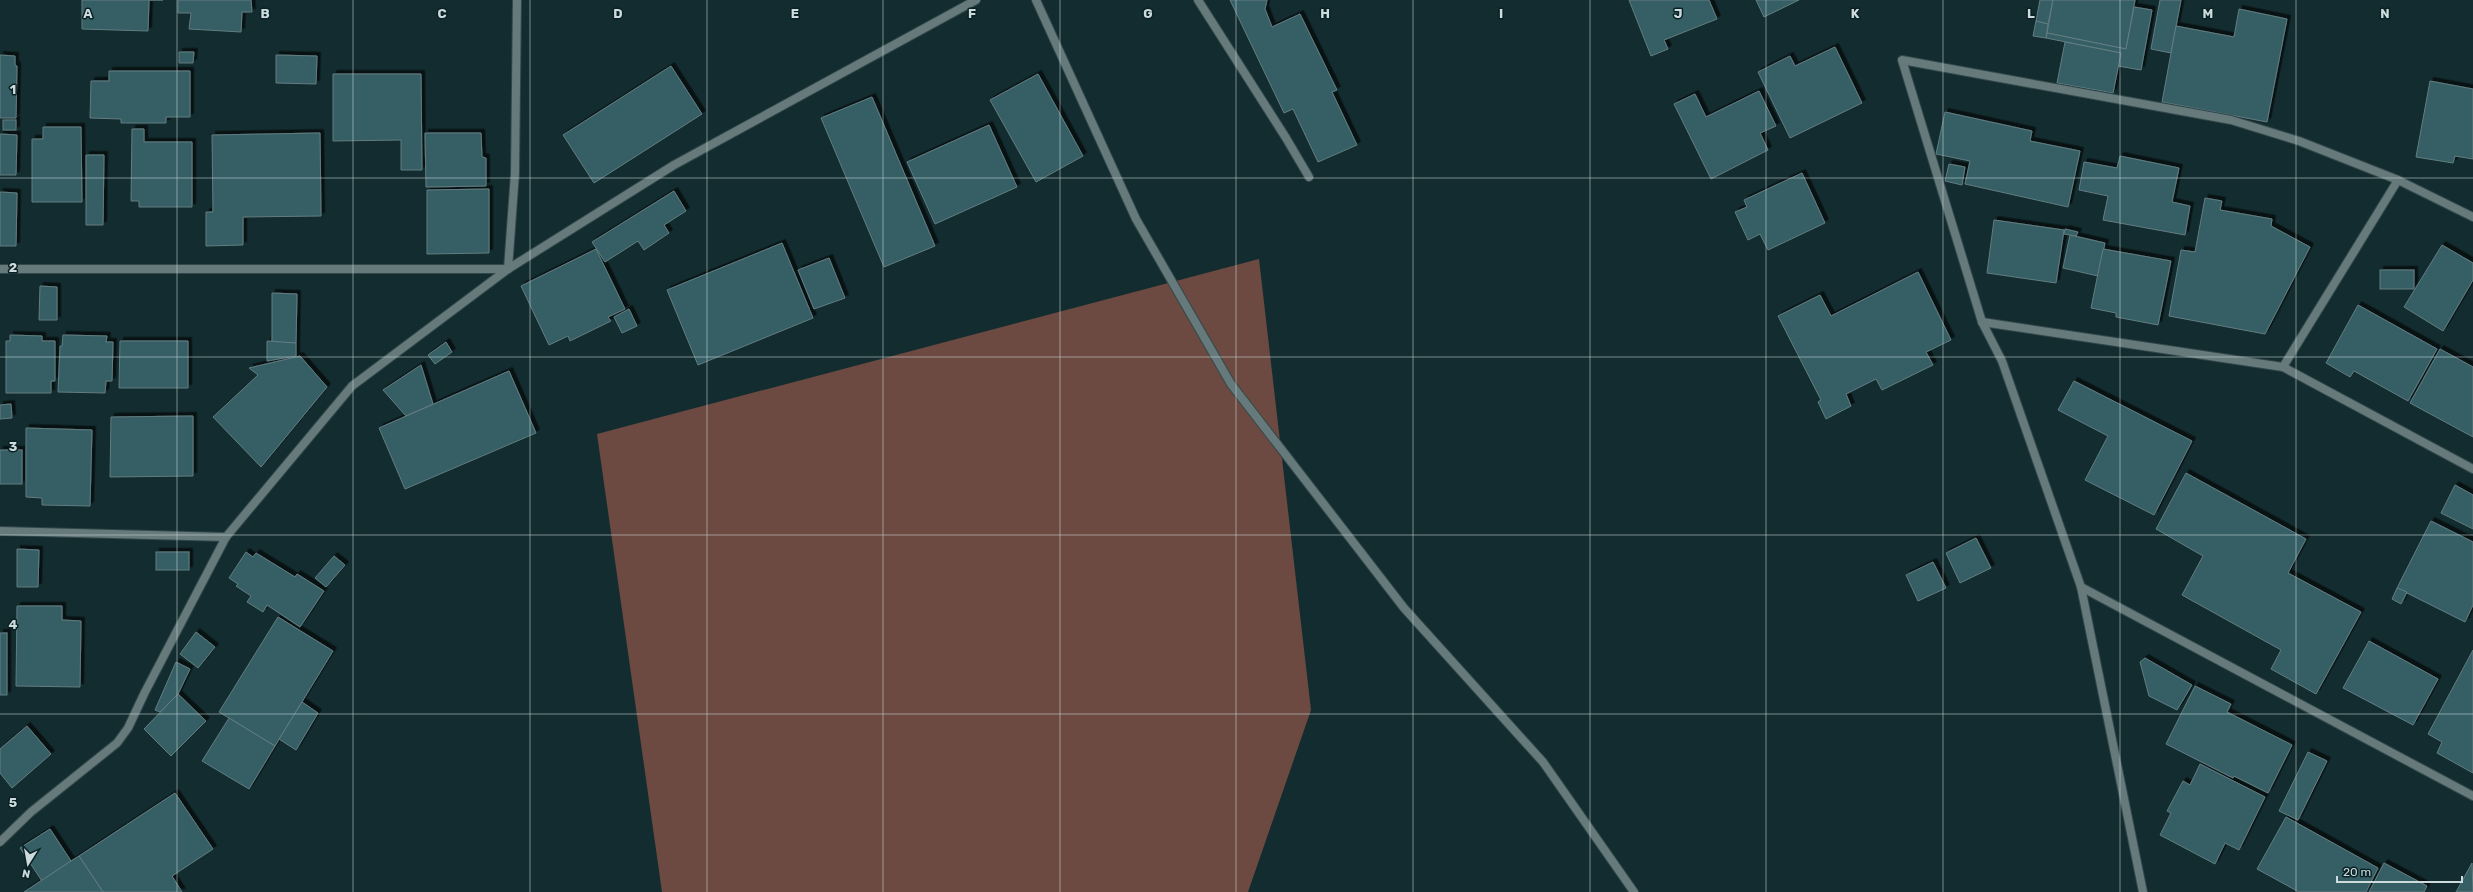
<svg xmlns="http://www.w3.org/2000/svg" width="2473" height="892" font-family="Rubik,sans-serif">
  <defs>
    <filter id="shadow"><feDropShadow dx="3.5" dy="-3.5" stdDeviation="0" flood-color="#0009"/></filter>
  </defs>
  <rect width="100%" height="100%" fill="#132c2f"/>
  <polygon fill="#6c4a41" points="1259,259 1311,710 1248,892 662,892 597,434"/>
  <g fill="#345f65" stroke="#637d81" filter="url(#shadow)">
    <polygon points="82,0 163,0 149,0 148,31 82,29"/>
    <polygon points="178,0 251,0 252,12 242,12 241,32 189,29 191,13 178,13"/>
    <polygon points="1230,0 1267,0 1265,9 1272,27 1300,14 1337,90 1332,92 1357,145 1318,162 1293,109 1284,113"/>
    <polygon points="1629,0 1709,0 1717,19 1664,40 1668,49 1651,56"/>
    <polygon points="1756,0 1799,0 1764,17"/>
    <polygon points="2040,0 2053,0 2048,24 2036,21"/>
    <polygon points="2053,0 2135,0 2126,49 2047,33"/>
    <polygon points="2160,0 2181,0 2171,53 2151,49"/>
    <polygon points="2134,7 2152,10 2141,70 2118,66 2121,53 2046,38 2047,33 2126,49"/>
    <polygon points="2239,9 2287,19 2267,122 2162,102 2176,26 2234,37"/>
    <polygon points="2036,21 2048,24 2046,38 2033,36"/>
    <polygon points="2065,42 2121,53 2113,93 2057,83"/>
    <polygon points="1835,47 1862,103 1790,138 1758,72 1790,56 1795,66"/>
    <polygon points="179,52 194,52 193,63 179,63"/>
    <polygon points="0,55 15,56 15,65 17,66 16,118 0,118"/>
    <polygon points="276,55 317,56 316,84 276,83"/>
    <polygon points="671,66 702,114 594,183 563,135"/>
    <polygon points="109,71 190,71 190,117 166,117 166,123 121,123 121,119 90,118 91,81 109,81"/>
    <polygon points="333,74 421,74 422,170 401,170 401,140 333,141"/>
    <polygon points="1038,74 1083,156 1036,182 990,100"/>
    <polygon points="2430,81 2473,89 2473,159 2455,156 2453,163 2416,157"/>
    <polygon points="1759,91 1776,126 1760,133 1768,150 1711,179 1674,104 1695,94 1706,117"/>
    <polygon points="872,97 935,246 884,267 821,118"/>
    <polygon points="1945,112 2032,131 2030,141 2080,151 2068,207 1965,184 1970,161 1936,154"/>
    <rect x="3" y="120" width="13" height="10"/>
    <polygon points="989,125 1017,187 935,224 907,162"/>
    <polygon points="43,127 81,127 82,202 32,202 32,139 43,139"/>
    <polygon points="132,129 144,129 144,142 192,142 192,207 139,207 139,201 131,201"/>
    <polygon points="320,133 321,216 243,217 243,245 206,246 206,212 213,212 212,135"/>
    <polygon points="425,133 481,133 482,157 486,158 486,186 426,187"/>
    <polygon points="0,134 17,135 16,175 0,175"/>
    <polygon points="86,155 104,155 103,225 86,225"/>
    <polygon points="2120,156 2179,168 2172,202 2190,206 2185,235 2103,220 2108,196 2079,190 2084,162 2117,168"/>
    <polygon points="1949,164 1965,167 1962,185 1945,181"/>
    <polygon points="1802,173 1825,223 1768,250 1760,234 1748,240 1735,212 1747,207 1744,200"/>
    <polygon points="489,189 489,253 427,254 427,190"/>
    <polygon points="674,191 686,211 664,225 669,233 644,250 638,241 605,262 592,242"/>
    <polygon points="0,192 17,193 16,246 0,246"/>
    <polygon points="2205,198 2222,201 2220,210 2272,219 2271,226 2310,247 2265,334 2169,316 2181,250 2195,252"/>
    <polygon points="1994,220 2064,230 2056,283 1987,273"/>
    <polygon points="2065,229 2078,232 2076,236 2064,234"/>
    <polygon points="2070,235 2105,243 2098,276 2063,268"/>
    <polygon points="782,243 813,318 698,365 667,290"/>
    <polygon points="2442,245 2473,263 2473,280 2443,331 2404,307"/>
    <polygon points="596,249 625,309 608,317 611,321 570,341 568,336 549,345 521,286"/>
    <polygon points="2103,249 2171,261 2158,325 2116,317 2116,313 2091,308"/>
    <polygon points="829,258 845,298 814,309 798,270"/>
    <rect x="2380" y="270" width="34" height="19"/>
    <polygon points="1918,272 1951,340 1926,352 1933,365 1882,390 1876,379 1846,394 1851,406 1826,419 1818,402 1821,400 1778,316 1820,295 1831,316"/>
    <polygon points="40,286 57,287 57,320 39,320"/>
    <polygon points="272,293 297,294 296,343 272,342"/>
    <polygon points="2358,305 2437,349 2408,401 2354,371 2350,377 2326,363"/>
    <polygon points="629,309 637,326 622,333 614,317"/>
    <polygon points="10,335 42,336 42,341 55,341 55,381 51,381 51,393 6,393 6,341 10,341"/>
    <polygon points="63,335 107,336 106,342 113,342 112,381 106,381 105,393 58,392 60,346 62,346"/>
    <polygon points="120,341 188,341 188,388 119,388"/>
    <polygon points="267,341 296,343 296,356 267,361"/>
    <polygon points="446,342 452,352 435,364 428,355"/>
    <polygon points="2440,349 2473,367 2473,437 2410,403"/>
    <polygon points="300,356 327,387 261,467 213,417 258,375 249,368"/>
    <polygon points="421,365 433,404 406,416 383,390"/>
    <polygon points="509,371 536,433 405,489 379,428"/>
    <polygon points="2074,381 2192,441 2154,515 2085,480 2108,436 2058,410"/>
    <polygon points="11,404 12,418 0,419 0,405"/>
    <polygon points="193,416 193,476 110,477 111,417"/>
    <polygon points="26,428 92,430 90,506 42,505 42,498 26,497"/>
    <rect x="0" y="450" width="22" height="34"/>
    <polygon points="2186,473 2306,539 2288,573 2361,612 2316,694 2271,669 2281,650 2182,595 2203,556 2156,529"/>
    <polygon points="2455,485 2473,495 2473,529 2441,513"/>
    <polygon points="2431,521 2473,542 2473,605 2465,622 2397,588"/>
    <polygon points="1976,538 1991,568 1960,583 1946,553"/>
    <polygon points="17,549 39,550 38,587 17,587"/>
    <rect x="156" y="552" width="33" height="18"/>
    <polygon points="246,552 253,557 256,553 295,577 297,574 324,591 300,627 267,605 263,612 247,602 251,596 236,586 238,584 229,578"/>
    <polygon points="334,556 345,565 326,587 315,578"/>
    <polygon points="1933,562 1946,588 1918,601 1906,575"/>
    <polygon points="2397,588 2407,592 2401,604 2392,599"/>
    <polygon points="17,606 62,606 62,620 81,621 80,687 16,686"/>
    <polygon points="278,617 333,651 275,746 219,712"/>
    <polygon points="196,632 215,647 198,668 180,654"/>
    <rect x="0" y="633" width="7" height="62"/>
    <polygon points="2369,641 2438,679 2413,725 2343,688"/>
    <polygon points="2473,650 2473,773 2437,753 2442,742 2428,734"/>
    <polygon points="2145,658 2192,685 2177,710 2149,696 2140,662"/>
    <polygon points="176,662 190,669 178,694 160,712 155,710"/>
    <polygon points="2195,686 2231,704 2227,712 2292,745 2268,793 2234,776 2233,778 2166,744"/>
    <polygon points="178,694 206,721 171,756 144,729"/>
    <polygon points="302,702 318,713 296,750 279,739"/>
    <polygon points="229,718 275,746 249,789 202,761"/>
    <polygon points="27,726 51,754 12,788 0,773 0,749"/>
    <polygon points="2308,752 2327,761 2298,820 2279,811"/>
    <polygon points="2200,764 2265,797 2239,850 2225,843 2215,864 2160,835 2171,813 2167,811 2183,781 2190,785"/>
    <polygon points="175,793 213,849 172,876 182,892 103,892 79,856"/>
    <polygon points="2286,817 2378,868 2366,892 2299,892 2257,869"/>
    <polygon points="50,829 71,861 42,881 20,848"/>
    <polygon points="79,856 103,892 24,892 71,861"/>
    <polygon points="2384,863 2427,886 2424,892 2369,892"/>
    <polygon points="2472,863 2473,892 2456,892"/>
  </g>
  <g fill="none" stroke-linecap="round" stroke-linejoin="round">
    <g stroke="#31484b" stroke-width="10">
      <g id="minor">
        <polyline points="1036,0 1136,219 1231,384 1404,608 1543,762 1634,892"/>
        <polyline points="1198,0 1286,138 1309,177"/>
        <polyline points="0,269 508,269"/>
        <polyline points="508,269 515,173 517,0"/>
        <polyline points="1982,322 2283,367 2473,469"/>
        <polyline points="2283,367 2398,180"/>
        <polyline points="0,531 226,537"/>
        <polyline points="2081,587 2473,796"/>
        <polyline points="0,842 31,812 117,743 128,728 145,692 226,537 352,386 508,269 674,165 976,0"/>
        <polyline points="2143,892 2081,587 2002,361 1982,322 1902,60 2231,120 2299,141 2398,180 2473,217"/>
      </g>
    </g>
    <use href="#minor" stroke="#66797b" stroke-width="8"/>
  </g>
  <path fill="none" stroke="#cddbdd" stroke-width="1" stroke-opacity="0.55" d="M177 0V892M353 0V892M530 0V892M707 0V892M883 0V892M1060 0V892M1236 0V892M1413 0V892M1590 0V892M1766 0V892M1943 0V892M2120 0V892M2296 0V892M0 178H2473M0 357H2473M0 535H2473M0 714H2473"/>
  <g font-size="13" text-anchor="middle" font-weight="bold" fill="#cddbdd" stroke="#092225" stroke-width="3" stroke-linejoin="round" paint-order="stroke">
    <text x="88" y="18">A</text>
    <text x="265" y="18">B</text>
    <text x="442" y="18">C</text>
    <text x="618" y="18">D</text>
    <text x="795" y="18">E</text>
    <text x="972" y="18">F</text>
    <text x="1148" y="18">G</text>
    <text x="1325" y="18">H</text>
    <text x="1501" y="18">I</text>
    <text x="1678" y="18">J</text>
    <text x="1855" y="18">K</text>
    <text x="2031" y="18">L</text>
    <text x="2208" y="18">M</text>
    <text x="2385" y="18">N</text>
    <text x="13" y="94">1</text>
    <text x="13" y="272">2</text>
    <text x="13" y="451">3</text>
    <text x="13" y="629">4</text>
    <text x="13" y="807">5</text>
  </g>
  <g transform="translate(28 864) rotate(191)" stroke="#092225" stroke-width="3" paint-order="stroke">
  <path d="M0-3L7 15L0 10L-7 15Z" fill="#cddbdd"/>
  <text y="-6" font-size="11" font-weight="bold" text-anchor="middle" fill="#cddbdd">N</text>
  </g>
  <path d="M2337 876v6h125v-6" fill="none" stroke="#cddbdd" stroke-width="2"/>
  <text x="2343" y="876" font-size="12" fill="#cddbdd" stroke="#092225" stroke-width="3" paint-order="stroke">20 m</text>
</svg>
